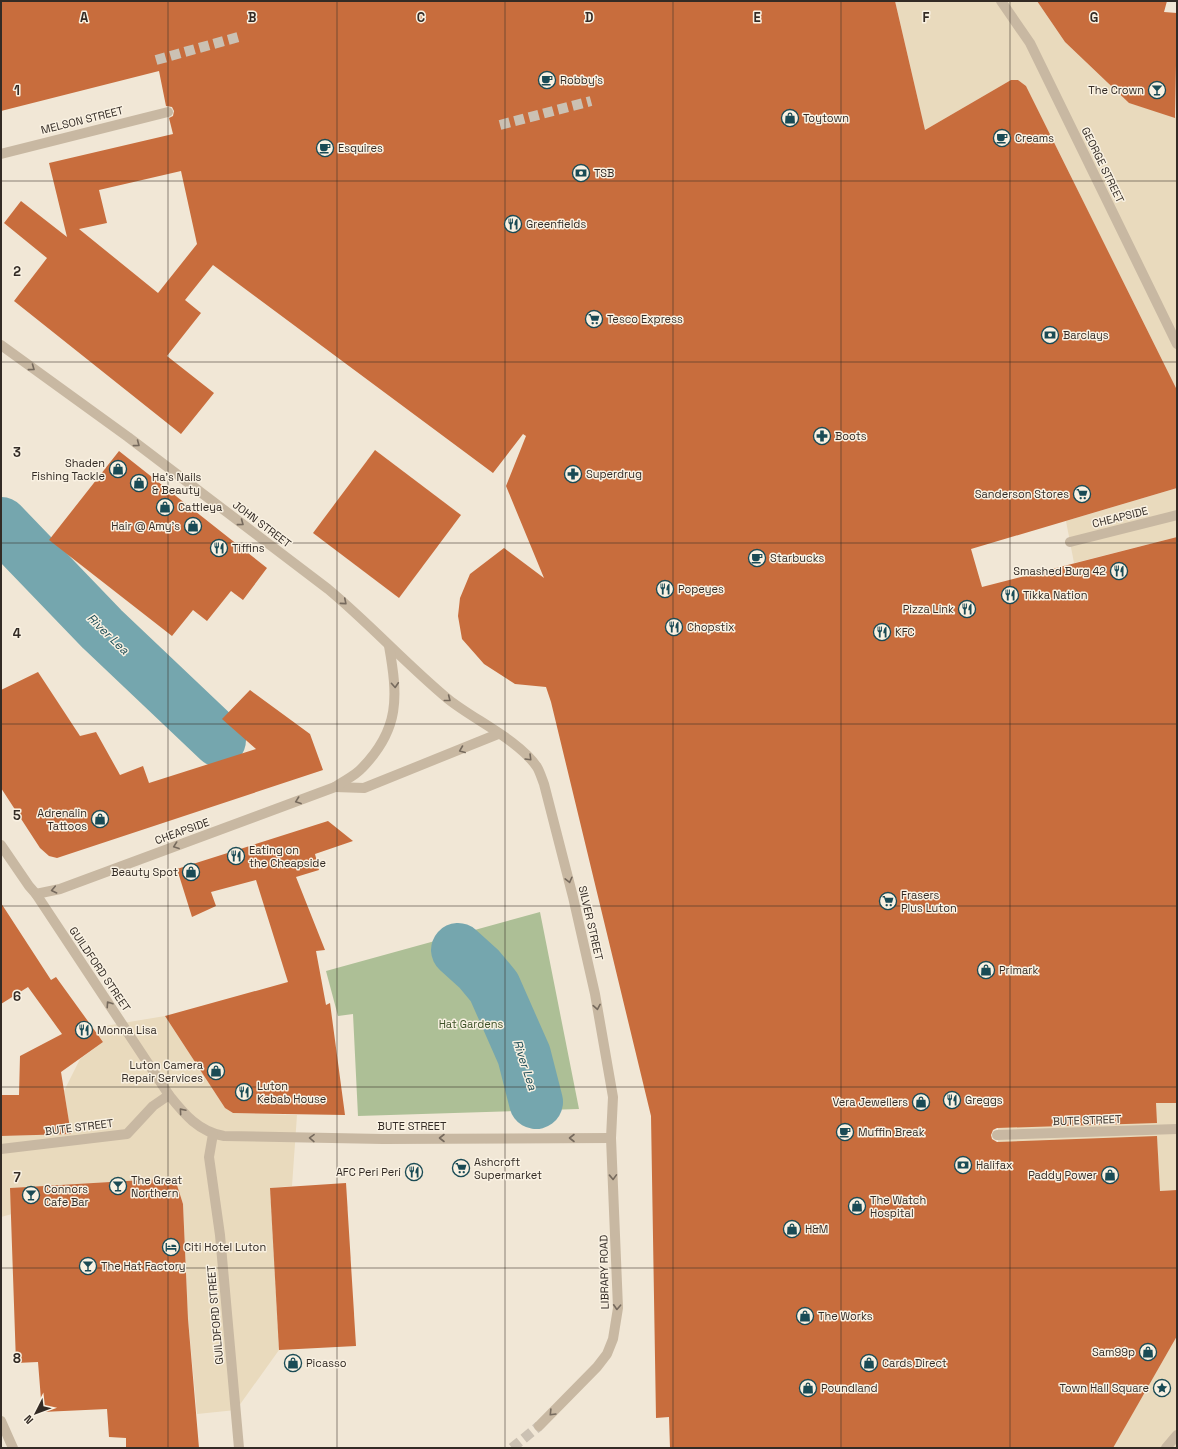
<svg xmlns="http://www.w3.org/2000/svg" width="1178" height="1449" font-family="'Space Grotesk',sans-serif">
  <rect width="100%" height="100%" fill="#f1e7d6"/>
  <polygon fill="#adbf96" points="540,912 579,1109 358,1116 353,1014 338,1016 326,971"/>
  <g fill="#e9dabd">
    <polygon points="895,1 1037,1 1065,42 1129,103 1177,117 1177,390 1026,86 1018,80 1011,80 925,130"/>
    <polygon points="1177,488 1177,537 1074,563 1066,521"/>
    <polygon points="165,1016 225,1108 233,1113 297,1115 292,1186 270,1188 279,1350 236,1410 197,1414 188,1319 183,1204 177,1185 160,1179 10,1188 12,1214 1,1217 1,1136 71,1134 64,1091 80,1059 103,1042 96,1032 105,1026"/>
    <polygon points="998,1101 1177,1103 1177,1190 1160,1191 1157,1139 998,1145"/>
    <polygon points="1177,1336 1177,1448 1113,1448 1117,1440"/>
  </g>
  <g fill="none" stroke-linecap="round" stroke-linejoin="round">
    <g stroke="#75a6ae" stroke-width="54">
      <polyline points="1,524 102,629 219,740"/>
      <polyline points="458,950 479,969 494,987 524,1055 536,1102"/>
    </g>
  </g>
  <g fill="#c86d3d" fill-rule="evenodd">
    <path d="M1 1H895L925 130 1011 80H1018L1026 86 1177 390V488L971 549 982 587 1177 537V1103H1156L1157 1123 997 1128 993 1130 991 1135 992 1139 997 1142 1157 1136 1160 1191 1177 1190V1336L1113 1448H670L669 1417 656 1418 651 1116 551 702 546 687 515 684 484 664 462 639 458 616 460 598 470 574 504 548 544 578 506 486 526 436 523 434 493 473 213 265 185 300 201 313 167 356 214 393 181 434 14 301 47 258 4 223 21 201 67 237 49 163 173 134 169 118 173 116 174 111 172 107 166 106 159 71 1 111ZM181 171 197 244 158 293 79 229 107 223 99 190Z"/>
    <polygon points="1037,1 1167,1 1164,12 1177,13 1175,118 1129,103 1065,42"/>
    <polygon points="375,450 461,515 399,598 313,533"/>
    <polygon points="119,451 267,568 243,600 231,591 207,621 193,610 172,636 49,540"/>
    <polygon points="38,672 80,736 96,732 120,775 143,766 149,783 256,749 222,719 250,690 310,734 323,770 57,858 49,856 40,848 1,788 1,690"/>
    <polygon points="328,821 353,841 315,854 319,870 296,877 325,950 316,951 326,1005 330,1003 345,1115 233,1113 225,1108 165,1016 288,982 256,880 211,892 216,906 192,917 177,869"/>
    <polygon points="1,903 51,980 56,977 103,1042 61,1072 71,1134 1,1136 1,1095 19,1095 20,1056 62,1034 28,987 1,1004"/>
    <polygon points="160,1179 177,1185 183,1204 188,1319 199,1448 126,1448 126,1438 109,1437 107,1409 42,1412 38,1362 16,1363 10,1188"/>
    <polygon points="346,1183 356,1346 279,1350 270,1188"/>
  </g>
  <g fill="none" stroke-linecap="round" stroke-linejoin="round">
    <g stroke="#cbc1b3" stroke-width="10" stroke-dasharray="10 5" stroke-linecap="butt">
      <polyline points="156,60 242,36"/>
      <polyline points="500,125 591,101"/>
      <polyline points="512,1448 539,1426"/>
    </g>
    <g stroke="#c8b8a2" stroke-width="10">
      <polyline points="1001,1 1030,43 1177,344"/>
      <polyline points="1,154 168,112"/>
      <path d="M1 345 128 437 328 589C370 624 406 664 448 699 474 720 519 740 537 767 540 772 542 779 544 784L573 897 595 994 613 1097 611 1138 618 1308 613 1339 607 1354 597 1367 539 1426"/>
      <polyline points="1070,542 1177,515"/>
      <polyline points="335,787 364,788 498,734"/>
      <path d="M1 845 29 886 36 894 169 1095C184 1114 199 1132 224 1136L383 1139 611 1138"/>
      <path d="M36 894 60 889 335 787C343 781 355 776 362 768 400 729 398 697 389 646"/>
      <polyline points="213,1134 209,1157 220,1235 239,1448"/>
      <polyline points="997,1135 1177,1129"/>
      <polyline points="1,1149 127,1134 153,1106 169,1095"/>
      <polyline points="1,1421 13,1448"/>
      <polyline points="1166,1448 1177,1435"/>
    </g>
  </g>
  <defs><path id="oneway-chevron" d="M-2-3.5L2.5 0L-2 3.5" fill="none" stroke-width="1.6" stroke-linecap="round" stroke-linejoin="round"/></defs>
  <g stroke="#766a5d">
    <use href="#oneway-chevron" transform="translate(32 368) rotate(36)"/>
    <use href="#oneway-chevron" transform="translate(137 444) rotate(37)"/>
    <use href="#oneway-chevron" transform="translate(241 523) rotate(37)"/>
    <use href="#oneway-chevron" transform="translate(344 602) rotate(40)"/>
    <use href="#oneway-chevron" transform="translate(395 685) rotate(86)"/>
    <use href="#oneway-chevron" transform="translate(448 699) rotate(38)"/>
    <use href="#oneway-chevron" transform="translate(462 750) rotate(158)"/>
    <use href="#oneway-chevron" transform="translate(529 758) rotate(45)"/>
    <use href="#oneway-chevron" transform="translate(298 801) rotate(160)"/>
    <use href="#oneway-chevron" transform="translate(176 846) rotate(160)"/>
    <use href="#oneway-chevron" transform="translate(569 880) rotate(76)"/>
    <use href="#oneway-chevron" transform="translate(54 890) rotate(168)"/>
    <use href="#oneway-chevron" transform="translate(109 1004) rotate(-124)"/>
    <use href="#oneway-chevron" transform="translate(597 1007) rotate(80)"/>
    <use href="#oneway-chevron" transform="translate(182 1111) rotate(-131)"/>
    <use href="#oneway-chevron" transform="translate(312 1138) rotate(-179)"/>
    <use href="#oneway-chevron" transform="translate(442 1138) rotate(180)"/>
    <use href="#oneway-chevron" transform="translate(572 1138) rotate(180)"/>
    <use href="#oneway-chevron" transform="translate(613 1177) rotate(88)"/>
    <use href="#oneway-chevron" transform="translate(617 1307) rotate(93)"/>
    <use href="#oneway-chevron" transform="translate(552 1413) rotate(134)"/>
  </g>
  <path fill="none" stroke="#332b25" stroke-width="1" stroke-opacity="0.55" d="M168 1V1448M337 1V1448M505 1V1448M673 1V1448M841 1V1448M1010 1V1448M1 181H1177M1 362H1177M1 543H1177M1 724H1177M1 906H1177M1 1087H1177M1 1268H1177"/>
  <defs>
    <g id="cafe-ring" transform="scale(0.9)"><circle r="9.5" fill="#f9f1e2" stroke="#1a4b55" stroke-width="1.5"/><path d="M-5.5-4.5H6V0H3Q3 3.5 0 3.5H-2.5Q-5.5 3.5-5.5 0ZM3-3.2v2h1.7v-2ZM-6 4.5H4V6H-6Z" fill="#1a4b55"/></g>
    <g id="bar-ring" transform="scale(0.9)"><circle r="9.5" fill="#f9f1e2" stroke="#1a4b55" stroke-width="1.5"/><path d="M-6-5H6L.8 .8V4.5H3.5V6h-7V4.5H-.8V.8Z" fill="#1a4b55"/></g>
    <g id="shop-ring" transform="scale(0.9)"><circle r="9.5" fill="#f9f1e2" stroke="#1a4b55" stroke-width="1.5"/><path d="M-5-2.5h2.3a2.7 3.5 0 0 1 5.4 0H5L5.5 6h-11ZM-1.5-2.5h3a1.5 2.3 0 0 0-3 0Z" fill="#1a4b55"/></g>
    <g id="bank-ring" transform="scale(0.9)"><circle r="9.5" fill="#f9f1e2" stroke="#1a4b55" stroke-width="1.5"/><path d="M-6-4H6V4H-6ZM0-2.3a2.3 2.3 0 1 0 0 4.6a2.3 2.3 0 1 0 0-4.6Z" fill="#1a4b55"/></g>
    <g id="restaurant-ring" transform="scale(0.9)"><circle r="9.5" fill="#f9f1e2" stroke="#1a4b55" stroke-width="1.5"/><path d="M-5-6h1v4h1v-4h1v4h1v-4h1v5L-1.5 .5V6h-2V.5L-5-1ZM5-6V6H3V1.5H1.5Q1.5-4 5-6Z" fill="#1a4b55"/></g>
    <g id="supermarket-ring" transform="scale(0.9)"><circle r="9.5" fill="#f9f1e2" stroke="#1a4b55" stroke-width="1.5"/><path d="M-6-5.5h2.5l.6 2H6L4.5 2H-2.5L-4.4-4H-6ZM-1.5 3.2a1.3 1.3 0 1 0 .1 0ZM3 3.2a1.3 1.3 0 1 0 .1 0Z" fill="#1a4b55"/></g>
    <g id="pharmacy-ring" transform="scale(0.9)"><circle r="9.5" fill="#f9f1e2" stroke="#1a4b55" stroke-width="1.5"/><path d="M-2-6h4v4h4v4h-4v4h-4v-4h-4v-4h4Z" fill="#1a4b55"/></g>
    <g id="hotel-ring" transform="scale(0.9)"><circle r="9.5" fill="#f9f1e2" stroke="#1a4b55" stroke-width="1.5"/><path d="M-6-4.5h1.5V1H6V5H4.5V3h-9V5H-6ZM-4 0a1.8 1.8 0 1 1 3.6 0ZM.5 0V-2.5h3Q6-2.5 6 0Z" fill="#1a4b55"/></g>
    <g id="sight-ring" transform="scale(0.9)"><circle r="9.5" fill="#f9f1e2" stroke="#1a4b55" stroke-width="1.5"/><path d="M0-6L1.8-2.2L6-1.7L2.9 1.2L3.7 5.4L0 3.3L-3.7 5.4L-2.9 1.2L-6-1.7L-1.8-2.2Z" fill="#1a4b55"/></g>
  </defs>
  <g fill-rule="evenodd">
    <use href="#cafe-ring" x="547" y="80"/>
    <use href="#bar-ring" x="1157" y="90"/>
    <use href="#shop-ring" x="790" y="118"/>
    <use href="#cafe-ring" x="1002" y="138"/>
    <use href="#cafe-ring" x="325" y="148"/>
    <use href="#bank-ring" x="581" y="173"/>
    <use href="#restaurant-ring" x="513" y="224"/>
    <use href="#supermarket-ring" x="594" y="319"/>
    <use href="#bank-ring" x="1050" y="335"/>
    <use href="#pharmacy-ring" x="822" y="436"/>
    <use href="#shop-ring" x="118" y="469"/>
    <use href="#pharmacy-ring" x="573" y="474"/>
    <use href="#shop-ring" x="139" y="483"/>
    <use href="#supermarket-ring" x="1082" y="494"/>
    <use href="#shop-ring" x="165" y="507"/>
    <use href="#shop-ring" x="193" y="526"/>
    <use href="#restaurant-ring" x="219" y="548"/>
    <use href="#cafe-ring" x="757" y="558"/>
    <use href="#restaurant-ring" x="1119" y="571"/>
    <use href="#restaurant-ring" x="665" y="589"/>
    <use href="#restaurant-ring" x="1010" y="595"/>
    <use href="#restaurant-ring" x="967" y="609"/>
    <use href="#restaurant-ring" x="674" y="627"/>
    <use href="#restaurant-ring" x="882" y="632"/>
    <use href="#shop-ring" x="100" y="819"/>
    <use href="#restaurant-ring" x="236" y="856"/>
    <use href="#shop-ring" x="191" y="872"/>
    <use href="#supermarket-ring" x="888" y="901"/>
    <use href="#shop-ring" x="986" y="970"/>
    <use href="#restaurant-ring" x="84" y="1030"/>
    <use href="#shop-ring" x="216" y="1071"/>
    <use href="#restaurant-ring" x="244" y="1092"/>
    <use href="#restaurant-ring" x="952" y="1100"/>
    <use href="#shop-ring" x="921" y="1102"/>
    <use href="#cafe-ring" x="845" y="1132"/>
    <use href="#bank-ring" x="963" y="1165"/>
    <use href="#supermarket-ring" x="461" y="1168"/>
    <use href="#restaurant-ring" x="414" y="1172"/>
    <use href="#shop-ring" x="1110" y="1175"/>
    <use href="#bar-ring" x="118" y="1186"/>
    <use href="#bar-ring" x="31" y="1195"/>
    <use href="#shop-ring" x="857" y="1206"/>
    <use href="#shop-ring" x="792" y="1229"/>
    <use href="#hotel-ring" x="171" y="1247"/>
    <use href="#bar-ring" x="88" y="1266"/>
    <use href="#shop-ring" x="805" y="1316"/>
    <use href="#shop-ring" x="1148" y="1352"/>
    <use href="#shop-ring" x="293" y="1363"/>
    <use href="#shop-ring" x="869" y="1363"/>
    <use href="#shop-ring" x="808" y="1388"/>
    <use href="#sight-ring" x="1162" y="1388"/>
  </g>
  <g text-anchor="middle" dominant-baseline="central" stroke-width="3" stroke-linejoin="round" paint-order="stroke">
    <g font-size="11" fill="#332b25" stroke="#f9f1e2" text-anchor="start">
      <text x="560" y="80">Robby's</text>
      <text x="1144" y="90" text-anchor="end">The Crown</text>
      <text x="803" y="118">Toytown</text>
      <text x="1015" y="138">Creams</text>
      <text x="338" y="148">Esquires</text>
      <text x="594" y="173">TSB</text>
      <text x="526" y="224">Greenfields</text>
      <text x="607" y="319">Tesco Express</text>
      <text x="1063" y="335">Barclays</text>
      <text x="835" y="436">Boots</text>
      <text x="105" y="463" text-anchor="end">Shaden<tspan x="105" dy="13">Fishing Tackle</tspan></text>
      <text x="586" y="474">Superdrug</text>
      <text x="152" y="477">Ha's Nails<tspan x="152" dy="13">&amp; Beauty</tspan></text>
      <text x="1069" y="494" text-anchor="end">Sanderson Stores</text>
      <text x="178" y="507">Cattleya</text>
      <text x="180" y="526" text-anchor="end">Hair @ Amy's</text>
      <text x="232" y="548">Tiffins</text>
      <text x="770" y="558">Starbucks</text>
      <text x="1106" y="571" text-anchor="end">Smashed Burg 42</text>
      <text x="678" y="589">Popeyes</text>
      <text x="1023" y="595">Tikka Nation</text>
      <text x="954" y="609" text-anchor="end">Pizza Link</text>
      <text x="687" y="627">Chopstix</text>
      <text x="895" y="632">KFC</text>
      <text x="87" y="813" text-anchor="end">Adrenalin<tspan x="87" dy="13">Tattoos</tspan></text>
      <text x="249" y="850">Eating on<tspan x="249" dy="13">the Cheapside</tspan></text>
      <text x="178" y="872" text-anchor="end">Beauty Spot</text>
      <text x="901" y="895">Frasers<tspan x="901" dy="13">Plus Luton</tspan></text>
      <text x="999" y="970">Primark</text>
      <text x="97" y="1030">Monna Lisa</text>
      <text x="203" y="1065" text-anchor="end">Luton Camera<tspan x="203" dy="13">Repair Services</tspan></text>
      <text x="257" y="1086">Luton<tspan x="257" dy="13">Kebab House</tspan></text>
      <text x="965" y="1100">Greggs</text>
      <text x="908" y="1102" text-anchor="end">Vera Jewellers</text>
      <text x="858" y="1132">Muffin Break</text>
      <text x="474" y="1162">Ashcroft<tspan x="474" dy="13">Supermarket</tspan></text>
      <text x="976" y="1165">Halifax</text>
      <text x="401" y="1172" text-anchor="end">AFC Peri Peri</text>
      <text x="1097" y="1175" text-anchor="end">Paddy Power</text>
      <text x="131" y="1180">The Great<tspan x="131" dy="13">Northern</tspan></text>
      <text x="44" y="1189">Connors<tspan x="44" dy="13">Cafe Bar</tspan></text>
      <text x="870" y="1200">The Watch<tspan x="870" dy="13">Hospital</tspan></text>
      <text x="805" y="1229">H&amp;M</text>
      <text x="184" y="1247">Citi Hotel Luton</text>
      <text x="101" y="1266">The Hat Factory</text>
      <text x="818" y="1316">The Works</text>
      <text x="1135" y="1352" text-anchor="end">Sam99p</text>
      <text x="306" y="1363">Picasso</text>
      <text x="882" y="1363">Cards Direct</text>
      <text x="821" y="1388">Poundland</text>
      <text x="1149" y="1388" text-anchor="end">Town Hall Square</text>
    </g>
    <g font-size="11" fill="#332b25" stroke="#f9f1e2">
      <text transform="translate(82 120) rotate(-14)">MELSON STREET</text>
      <text transform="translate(1103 165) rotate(64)">GEORGE STREET</text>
      <text transform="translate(1120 517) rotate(-14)">CHEAPSIDE</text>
      <text transform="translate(262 524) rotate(37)">JOHN STREET</text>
      <text transform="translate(182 831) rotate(-20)">CHEAPSIDE</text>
      <text transform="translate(591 923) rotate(77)">SILVER STREET</text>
      <text transform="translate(100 969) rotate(56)">GUILDFORD STREET</text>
      <text transform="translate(1087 1120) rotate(-2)">BUTE STREET</text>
      <text x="412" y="1126">BUTE STREET</text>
      <text transform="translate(79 1127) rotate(-7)">BUTE STREET</text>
      <text transform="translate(604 1272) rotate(-91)">LIBRARY ROAD</text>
      <text transform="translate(215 1315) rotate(-95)">GUILDFORD STREET</text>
    </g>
    <g font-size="11" fill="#3e5228" stroke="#f9f1e2">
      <text x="471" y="1024">Hat Gardens</text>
    </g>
    <g font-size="12" font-style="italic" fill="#1a4b55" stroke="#f9f1e2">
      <text transform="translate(108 634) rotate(44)">River Lea</text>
      <text transform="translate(525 1065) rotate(72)">River Lea</text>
    </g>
  </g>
  <g font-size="13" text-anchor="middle" font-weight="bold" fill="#332b25" stroke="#f9f1e2" stroke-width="3" stroke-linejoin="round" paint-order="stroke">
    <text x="84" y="22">A</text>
    <text x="252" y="22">B</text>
    <text x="421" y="22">C</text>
    <text x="589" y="22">D</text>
    <text x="757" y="22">E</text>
    <text x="926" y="22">F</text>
    <text x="1094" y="22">G</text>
    <text x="17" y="95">1</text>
    <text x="17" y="276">2</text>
    <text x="17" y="457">3</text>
    <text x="17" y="638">4</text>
    <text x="17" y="820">5</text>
    <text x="17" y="1001">6</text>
    <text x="17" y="1182">7</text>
    <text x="17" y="1363">8</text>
  </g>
  <rect width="1178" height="1449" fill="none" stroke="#332b25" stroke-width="4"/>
  <g transform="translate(36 1413) rotate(228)" stroke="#f9f1e2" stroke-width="3" paint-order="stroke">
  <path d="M0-3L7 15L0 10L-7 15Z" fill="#332b25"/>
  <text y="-6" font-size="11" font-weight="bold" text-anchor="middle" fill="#332b25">N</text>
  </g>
</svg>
